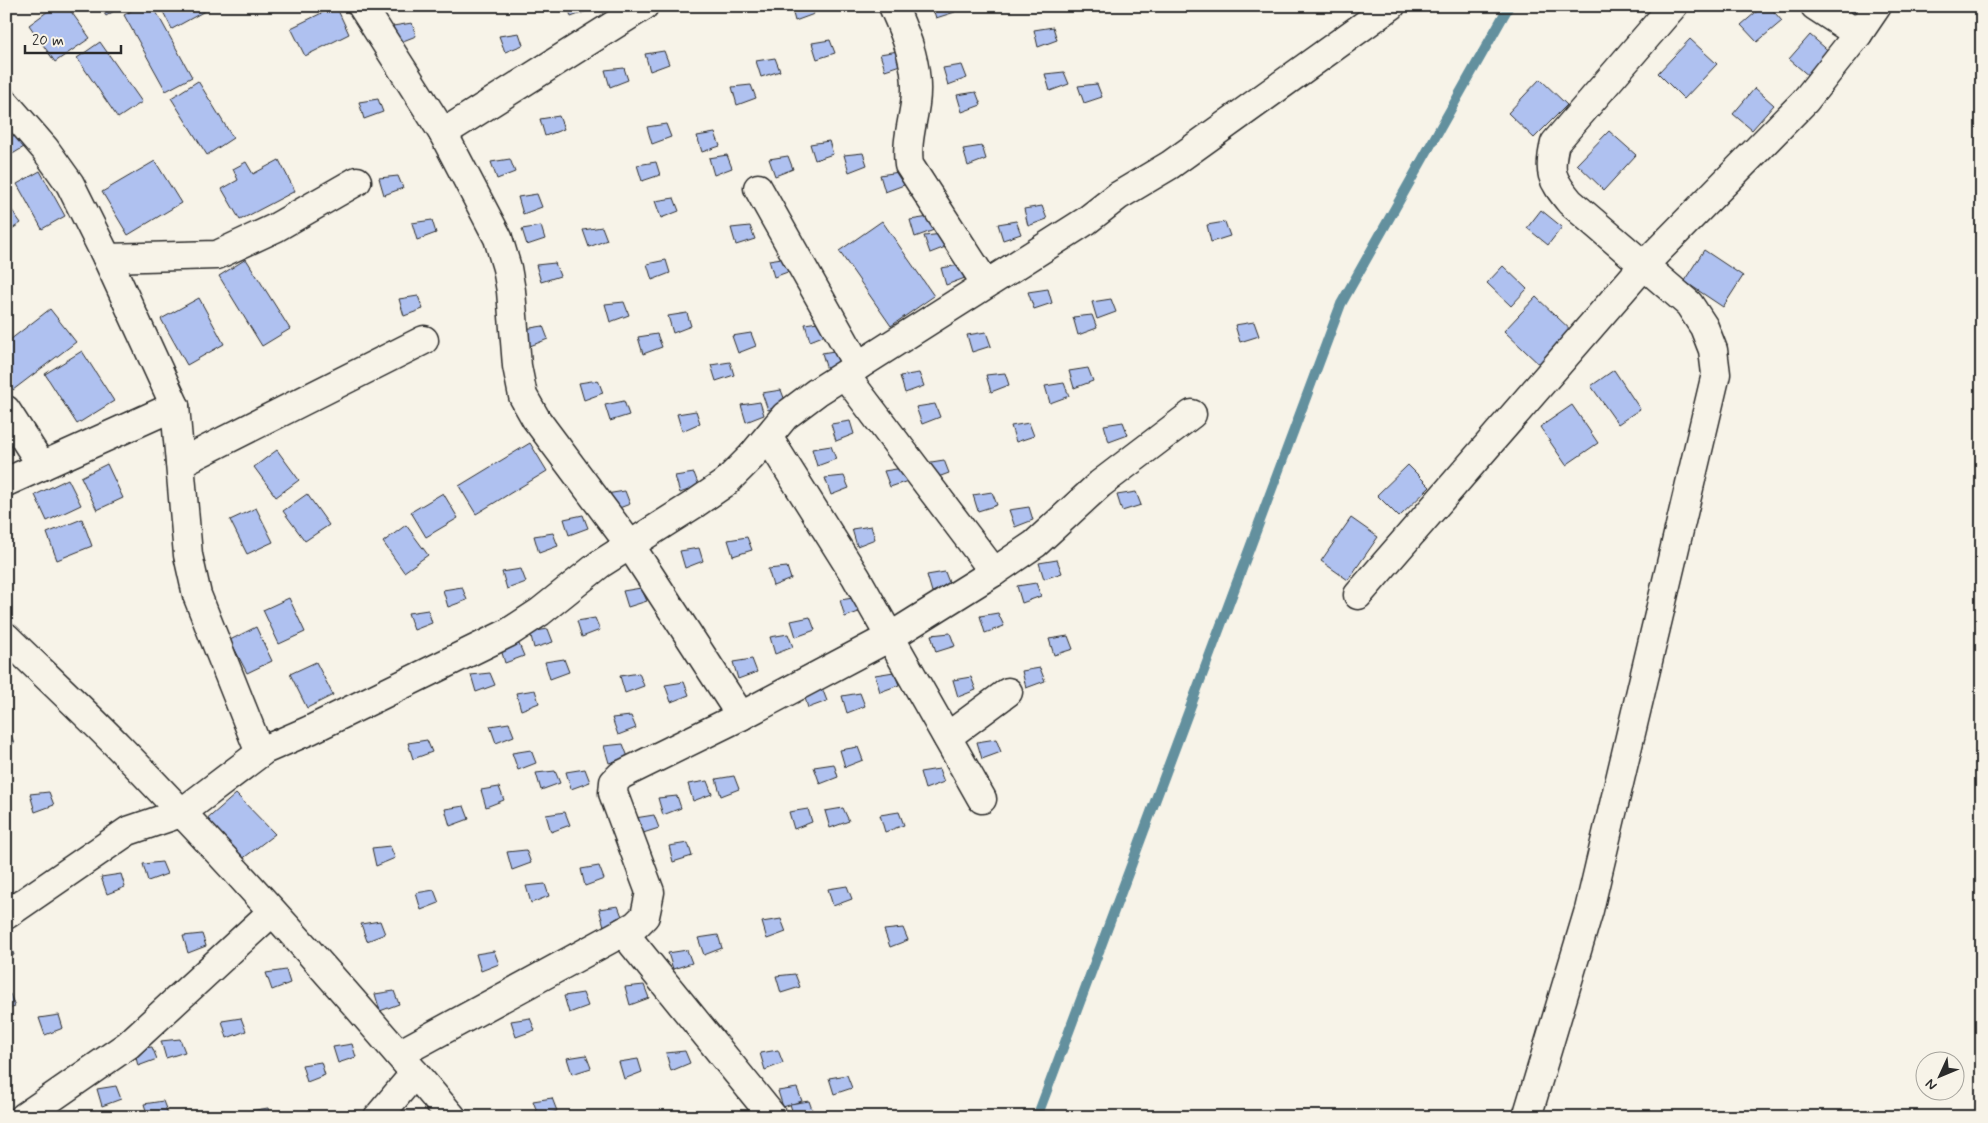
<svg xmlns="http://www.w3.org/2000/svg" width="1988" height="1123" font-family="Mynerve,sans-serif">
  <rect width="100%" height="100%" fill="#f7f3e8"/>
  <filter id="ink" filterUnits="userSpaceOnUse"><feTurbulence type="fractalNoise" baseFrequency=".02" numOctaves="2"/><feDisplacementMap in="SourceGraphic" scale="10" xChannelSelector="R" yChannelSelector="G"/><feConvolveMatrix kernelMatrix="1 2 1 2 8 2 1 2 1" color-interpolation-filters="sRGB"/></filter>
  <g filter="url(#ink)">
    <g fill="none" stroke-linecap="round" stroke-linejoin="round">
      <polyline stroke="#63909e" stroke-width="10" points="1037,1117 1341,304 1509,6"/>
    </g>
    <g fill="#afc1f0" stroke="#2b2b2b">
      <polygon points="55,6 67,6 90,38 55,62 29,25"/>
      <polygon points="100,6 122,6 106,16"/>
      <polygon points="140,6 153,6 192,77 166,91 124,15"/>
      <polygon points="160,6 214,6 172,29"/>
      <polygon points="336,6 349,34 305,56 291,28"/>
      <polygon points="568,6 588,6 590,10 571,17"/>
      <polygon points="791,6 811,6 814,14 795,21"/>
      <polygon points="932,6 953,6 955,12 936,18"/>
      <polygon points="1763,6 1769,6 1782,21 1757,42 1741,25"/>
      <polygon points="1842,6 1863,6 1857,16"/>
      <polygon points="412,23 416,36 398,43 393,26"/>
      <polygon points="1053,27 1057,40 1038,47 1034,30"/>
      <polygon points="519,33 523,45 505,52 499,36"/>
      <polygon points="1810,35 1831,53 1810,77 1789,59"/>
      <polygon points="1690,39 1717,64 1684,99 1658,73"/>
      <polygon points="830,40 835,53 817,59 812,43"/>
      <polygon points="100,42 142,102 118,118 77,58"/>
      <polygon points="664,51 669,64 650,71 645,54"/>
      <polygon points="898,51 903,64 885,70 880,54"/>
      <polygon points="775,58 780,71 761,77 756,61"/>
      <polygon points="962,65 967,78 948,85 943,68"/>
      <polygon points="624,68 628,80 610,87 605,70"/>
      <polygon points="1064,72 1069,84 1050,91 1045,74"/>
      <polygon points="1540,79 1567,105 1534,138 1508,113"/>
      <polygon points="198,81 233,138 207,155 171,98"/>
      <polygon points="1097,84 1102,97 1084,103 1078,86"/>
      <polygon points="751,85 756,98 737,105 732,87"/>
      <polygon points="1755,88 1774,105 1752,130 1733,114"/>
      <polygon points="976,92 981,105 962,112 957,95"/>
      <polygon points="378,99 383,112 364,119 359,102"/>
      <polygon points="559,116 564,129 545,136 540,119"/>
      <polygon points="6,117 24,147 6,158"/>
      <polygon points="666,124 671,137 652,144 647,127"/>
      <polygon points="1609,131 1636,155 1604,190 1577,164"/>
      <polygon points="715,133 720,146 702,152 697,136"/>
      <polygon points="829,141 833,154 815,160 810,144"/>
      <polygon points="982,146 986,159 968,166 963,149"/>
      <polygon points="863,153 867,165 849,172 844,155"/>
      <polygon points="727,155 732,168 714,175 709,158"/>
      <polygon points="788,156 793,169 775,176 769,159"/>
      <polygon points="510,159 515,172 497,179 491,162"/>
      <polygon points="279,160 295,191 240,220 222,189 238,180 233,169 246,162 253,174"/>
      <polygon points="155,161 181,203 128,235 102,192"/>
      <polygon points="656,162 660,175 642,181 637,165"/>
      <polygon points="40,171 65,216 42,229 17,184"/>
      <polygon points="899,172 904,185 885,192 880,175"/>
      <polygon points="398,176 403,188 384,195 379,178"/>
      <polygon points="537,194 542,207 523,214 518,197"/>
      <polygon points="674,198 679,211 661,218 655,201"/>
      <polygon points="6,202 21,223 6,233"/>
      <polygon points="1042,206 1047,219 1028,226 1024,209"/>
      <polygon points="1541,210 1562,227 1548,245 1527,228"/>
      <polygon points="929,217 934,230 915,237 910,220"/>
      <polygon points="432,220 436,233 417,240 412,223"/>
      <polygon points="882,221 934,296 891,326 839,251"/>
      <polygon points="1016,221 1021,234 1003,240 998,224"/>
      <polygon points="1225,222 1230,236 1211,242 1207,225"/>
      <polygon points="541,226 545,239 527,245 522,229"/>
      <polygon points="750,226 755,239 736,245 731,228"/>
      <polygon points="602,227 607,240 589,247 583,230"/>
      <polygon points="943,234 948,246 930,253 924,236"/>
      <polygon points="1704,250 1743,276 1723,307 1684,281"/>
      <polygon points="788,257 793,270 774,277 769,260"/>
      <polygon points="246,259 290,329 262,346 219,276"/>
      <polygon points="666,260 670,273 652,280 647,264"/>
      <polygon points="555,263 560,276 541,282 536,265"/>
      <polygon points="960,265 965,278 946,285 941,268"/>
      <polygon points="1503,266 1527,289 1511,306 1487,283"/>
      <polygon points="1048,289 1052,303 1034,309 1028,292"/>
      <polygon points="418,296 423,309 404,316 399,299"/>
      <polygon points="1536,297 1575,334 1543,368 1504,331"/>
      <polygon points="199,298 224,344 187,365 161,319"/>
      <polygon points="1111,299 1116,312 1097,319 1092,302"/>
      <polygon points="624,302 629,315 610,322 605,304"/>
      <polygon points="50,309 76,342 13,390 6,380 6,343"/>
      <polygon points="687,313 691,326 673,333 668,316"/>
      <polygon points="1092,315 1097,328 1078,335 1073,317"/>
      <polygon points="824,321 828,334 810,341 805,324"/>
      <polygon points="1254,322 1259,336 1240,342 1235,325"/>
      <polygon points="543,326 548,339 530,346 524,329"/>
      <polygon points="986,332 991,346 972,352 967,335"/>
      <polygon points="751,333 756,346 738,353 732,336"/>
      <polygon points="657,334 662,347 643,354 638,337"/>
      <polygon points="840,350 845,363 827,370 822,353"/>
      <polygon points="82,351 114,401 77,424 45,374"/>
      <polygon points="730,362 734,375 716,381 711,365"/>
      <polygon points="1088,368 1093,381 1074,388 1069,371"/>
      <polygon points="1614,370 1640,409 1618,424 1591,386"/>
      <polygon points="919,373 924,386 905,393 900,376"/>
      <polygon points="1005,373 1009,385 991,392 986,375"/>
      <polygon points="598,380 603,393 584,400 579,383"/>
      <polygon points="1064,383 1069,396 1050,403 1045,386"/>
      <polygon points="781,390 786,403 768,410 762,393"/>
      <polygon points="624,401 629,415 610,421 605,405"/>
      <polygon points="760,402 764,415 746,422 741,405"/>
      <polygon points="935,404 940,417 922,424 916,407"/>
      <polygon points="1572,405 1598,443 1566,465 1540,427"/>
      <polygon points="696,411 700,423 682,431 677,414"/>
      <polygon points="850,421 854,434 836,441 831,424"/>
      <polygon points="1123,422 1128,435 1109,442 1104,425"/>
      <polygon points="1029,423 1034,436 1016,442 1011,426"/>
      <polygon points="530,443 547,471 476,514 459,486"/>
      <polygon points="831,446 836,459 817,466 812,449"/>
      <polygon points="277,450 299,480 276,497 254,467"/>
      <polygon points="944,460 949,473 930,480 925,463"/>
      <polygon points="107,464 123,498 97,510 81,477"/>
      <polygon points="1408,465 1430,487 1399,517 1377,495"/>
      <polygon points="903,468 908,481 890,487 884,471"/>
      <polygon points="694,473 699,486 680,493 675,476"/>
      <polygon points="844,476 849,488 831,495 825,478"/>
      <polygon points="68,479 81,505 47,521 35,495"/>
      <polygon points="625,491 630,504 611,511 606,494"/>
      <polygon points="992,492 997,505 978,511 973,495"/>
      <polygon points="1136,492 1141,505 1122,511 1117,495"/>
      <polygon points="443,493 458,518 426,537 411,512"/>
      <polygon points="307,494 329,525 305,541 283,511"/>
      <polygon points="1029,507 1033,520 1015,527 1009,510"/>
      <polygon points="256,508 273,542 247,554 230,520"/>
      <polygon points="583,515 588,528 569,535 564,519"/>
      <polygon points="1351,518 1378,537 1348,580 1321,561"/>
      <polygon points="82,519 92,546 57,560 47,533"/>
      <polygon points="406,525 428,555 404,572 383,542"/>
      <polygon points="871,526 875,539 857,546 852,529"/>
      <polygon points="553,533 558,546 539,553 534,536"/>
      <polygon points="747,537 752,550 733,556 728,540"/>
      <polygon points="699,548 703,561 685,568 680,551"/>
      <polygon points="1057,560 1062,573 1044,579 1039,563"/>
      <polygon points="787,567 791,579 773,586 768,569"/>
      <polygon points="521,569 526,582 507,589 502,572"/>
      <polygon points="945,572 950,585 932,592 927,575"/>
      <polygon points="1036,583 1041,596 1022,603 1017,586"/>
      <polygon points="462,587 467,600 448,607 443,590"/>
      <polygon points="641,588 647,601 628,607 623,591"/>
      <polygon points="860,597 864,610 845,617 840,600"/>
      <polygon points="289,598 305,632 279,644 263,610"/>
      <polygon points="428,610 432,623 414,630 408,613"/>
      <polygon points="998,613 1004,626 985,633 980,616"/>
      <polygon points="810,617 815,630 796,637 791,621"/>
      <polygon points="595,618 600,630 582,637 577,621"/>
      <polygon points="256,627 272,661 247,673 230,640"/>
      <polygon points="548,629 553,642 534,648 530,632"/>
      <polygon points="950,633 955,646 936,652 931,635"/>
      <polygon points="788,634 793,647 775,654 770,637"/>
      <polygon points="1068,636 1073,649 1054,655 1049,639"/>
      <polygon points="519,644 524,656 505,663 500,646"/>
      <polygon points="564,659 569,672 550,679 545,662"/>
      <polygon points="752,659 757,672 738,679 733,662"/>
      <polygon points="316,662 333,695 307,708 290,674"/>
      <polygon points="1040,668 1045,681 1026,688 1022,671"/>
      <polygon points="894,672 899,685 880,692 875,675"/>
      <polygon points="490,673 495,685 476,692 471,675"/>
      <polygon points="639,673 644,686 625,693 620,676"/>
      <polygon points="971,677 976,690 958,697 953,680"/>
      <polygon points="684,682 689,695 671,702 665,685"/>
      <polygon points="822,688 827,701 808,708 803,691"/>
      <polygon points="535,690 539,703 521,710 516,693"/>
      <polygon points="860,693 865,706 847,713 842,696"/>
      <polygon points="631,716 636,728 618,735 612,718"/>
      <polygon points="509,723 514,736 496,743 490,726"/>
      <polygon points="6,730 9,730 14,743 6,746"/>
      <polygon points="996,739 1001,752 982,759 977,742"/>
      <polygon points="427,740 432,752 413,759 408,743"/>
      <polygon points="623,744 628,757 609,763 604,746"/>
      <polygon points="858,747 863,760 845,767 840,750"/>
      <polygon points="531,750 536,763 518,770 512,753"/>
      <polygon points="834,764 838,777 820,784 814,767"/>
      <polygon points="585,769 590,782 571,789 566,772"/>
      <polygon points="939,769 944,782 925,789 920,772"/>
      <polygon points="555,771 560,783 541,790 536,773"/>
      <polygon points="734,776 739,789 721,796 716,779"/>
      <polygon points="707,781 712,794 693,801 688,784"/>
      <polygon points="499,787 504,800 486,807 481,790"/>
      <polygon points="49,792 54,805 35,812 30,794"/>
      <polygon points="236,794 275,834 237,863 204,822"/>
      <polygon points="677,796 681,808 663,815 658,798"/>
      <polygon points="464,806 469,819 450,826 445,809"/>
      <polygon points="843,808 849,821 830,828 825,811"/>
      <polygon points="808,809 812,822 794,829 789,812"/>
      <polygon points="565,812 570,825 551,832 546,815"/>
      <polygon points="899,812 904,825 885,832 880,815"/>
      <polygon points="654,815 659,828 640,834 635,818"/>
      <polygon points="688,843 692,856 673,862 669,846"/>
      <polygon points="390,846 395,858 376,866 372,848"/>
      <polygon points="526,850 531,863 512,870 507,852"/>
      <polygon points="162,862 167,874 148,881 143,864"/>
      <polygon points="599,866 604,879 585,886 581,869"/>
      <polygon points="121,874 125,887 107,894 101,877"/>
      <polygon points="545,884 549,896 531,903 526,886"/>
      <polygon points="847,886 852,899 833,906 828,889"/>
      <polygon points="434,890 439,903 421,910 416,893"/>
      <polygon points="618,906 623,919 604,926 599,909"/>
      <polygon points="781,919 786,932 767,939 762,922"/>
      <polygon points="380,921 385,934 367,941 361,924"/>
      <polygon points="903,928 908,940 890,947 884,930"/>
      <polygon points="202,934 206,946 188,953 183,936"/>
      <polygon points="718,935 722,948 704,955 698,938"/>
      <polygon points="6,942 9,942 14,955 6,957"/>
      <polygon points="687,950 692,963 673,969 668,953"/>
      <polygon points="494,951 499,964 481,971 476,954"/>
      <polygon points="286,970 290,983 272,990 266,973"/>
      <polygon points="795,974 800,987 781,993 776,976"/>
      <polygon points="644,985 649,998 630,1005 625,987"/>
      <polygon points="394,991 399,1004 380,1011 375,994"/>
      <polygon points="583,993 588,1006 569,1013 564,996"/>
      <polygon points="6,994 10,994 15,1007 6,1010"/>
      <polygon points="59,1015 63,1028 45,1035 39,1018"/>
      <polygon points="241,1018 246,1031 227,1038 222,1021"/>
      <polygon points="530,1018 535,1030 516,1037 511,1021"/>
      <polygon points="180,1039 185,1052 166,1058 161,1041"/>
      <polygon points="352,1044 356,1057 338,1063 333,1047"/>
      <polygon points="152,1047 157,1059 138,1066 134,1049"/>
      <polygon points="778,1050 783,1063 765,1070 760,1053"/>
      <polygon points="685,1051 690,1063 671,1071 666,1053"/>
      <polygon points="586,1055 591,1068 572,1074 567,1058"/>
      <polygon points="638,1059 642,1072 624,1079 619,1062"/>
      <polygon points="321,1062 325,1075 307,1082 302,1065"/>
      <polygon points="847,1075 852,1088 834,1094 829,1078"/>
      <polygon points="116,1086 121,1099 102,1106 97,1089"/>
      <polygon points="797,1088 802,1101 783,1107 778,1091"/>
      <polygon points="552,1098 557,1111 539,1117 533,1101"/>
      <polygon points="163,1101 168,1114 161,1117 148,1117 144,1104"/>
      <polygon points="809,1101 814,1115 808,1117 794,1117 790,1104"/>
      <polygon points="268,1108 272,1117 251,1117 250,1111"/>
      <polygon points="414,1111 415,1117 395,1117 394,1114"/>
      <polygon points="679,1112 681,1117 660,1115"/>
    </g>
    <g fill="none" stroke-linecap="round" stroke-linejoin="round">
      <g stroke="#2b2b2b" stroke-width="31">
        <g id="minor">
          <polyline points="362,6 443,133 498,238 507,268 511,291 517,366 523,396 536,419 630,545 741,716"/>
          <path d="M893 6C907 37 920 69 915 104 912 125 906 144 909 165L986 284"/>
          <polyline points="1815,6 1858,34"/>
          <polyline points="6,104 45,149 70,184 107,258 175,406 188,555 197,595 260,753"/>
          <polyline points="443,133 644,6"/>
          <polyline points="758,188 858,366"/>
          <polyline points="107,258 217,255 275,228 357,181"/>
          <polyline points="845,375 994,572"/>
          <polyline points="6,410 42,466"/>
          <polyline points="768,437 856,577 982,799"/>
          <polyline points="180,463 424,340"/>
          <polyline points="6,482 175,406"/>
          <polyline points="1358,595 1644,265 1805,101 1858,34 1877,6"/>
          <path d="M6 637C44 674 83 710 120 748 235 867 346 991 452 1117"/>
          <polyline points="947,737 1008,692"/>
          <polyline points="6,915 128,831 181,813 264,750 310,730 508,633 540,612 600,564 693,505 725,483 751,457 785,416 817,392 1086,221 1118,196 1170,165 1391,6"/>
          <polyline points="623,932 773,1117"/>
          <polyline points="399,1054 636,925 645,916 650,892 613,793 614,782 621,775 741,716 890,637 994,572 1035,544 1100,484 1192,414"/>
          <polyline points="24,1117 128,1045 272,912"/>
          <polyline points="378,1117 415,1073"/>
          <path d="M1527 1117 1589 910 1716 374 1713 350 1704 327 1689 304 1570 202C1551 179 1548 172 1555 143L1673 6"/>
        </g>
      </g>
      <use href="#minor" stroke="#f7f3e8" stroke-width="28"/>
    </g>
  </g>
  <rect width="1988" height="1123" fill="none" stroke="#f7f3e8" stroke-width="25"/>
  <rect x="12" y="12" width="1963" height="1098" fill="none" stroke="#2b2b2b" stroke-width="2" filter="url(#ink)"/>
  <g transform="translate(1940 1076) rotate(226)"><circle r="24" fill="#f7f3e8" stroke="#a5a39c"/>
  <path d="M0-4L9 19L0 12L-9 19Z" fill="#2b2b2b"/>
  <text y="-8" font-size="14" font-weight="bold" text-anchor="middle" fill="#2b2b2b">N</text>
  </g>
  <path d="M25 45v8h96v-8" fill="none" stroke="#2b2b2b" stroke-width="2.5"/>
  <text x="32" y="45" font-size="15" fill="#2b2b2b" stroke="#f7f3e8" stroke-width="4" paint-order="stroke">20 m</text>
</svg>
